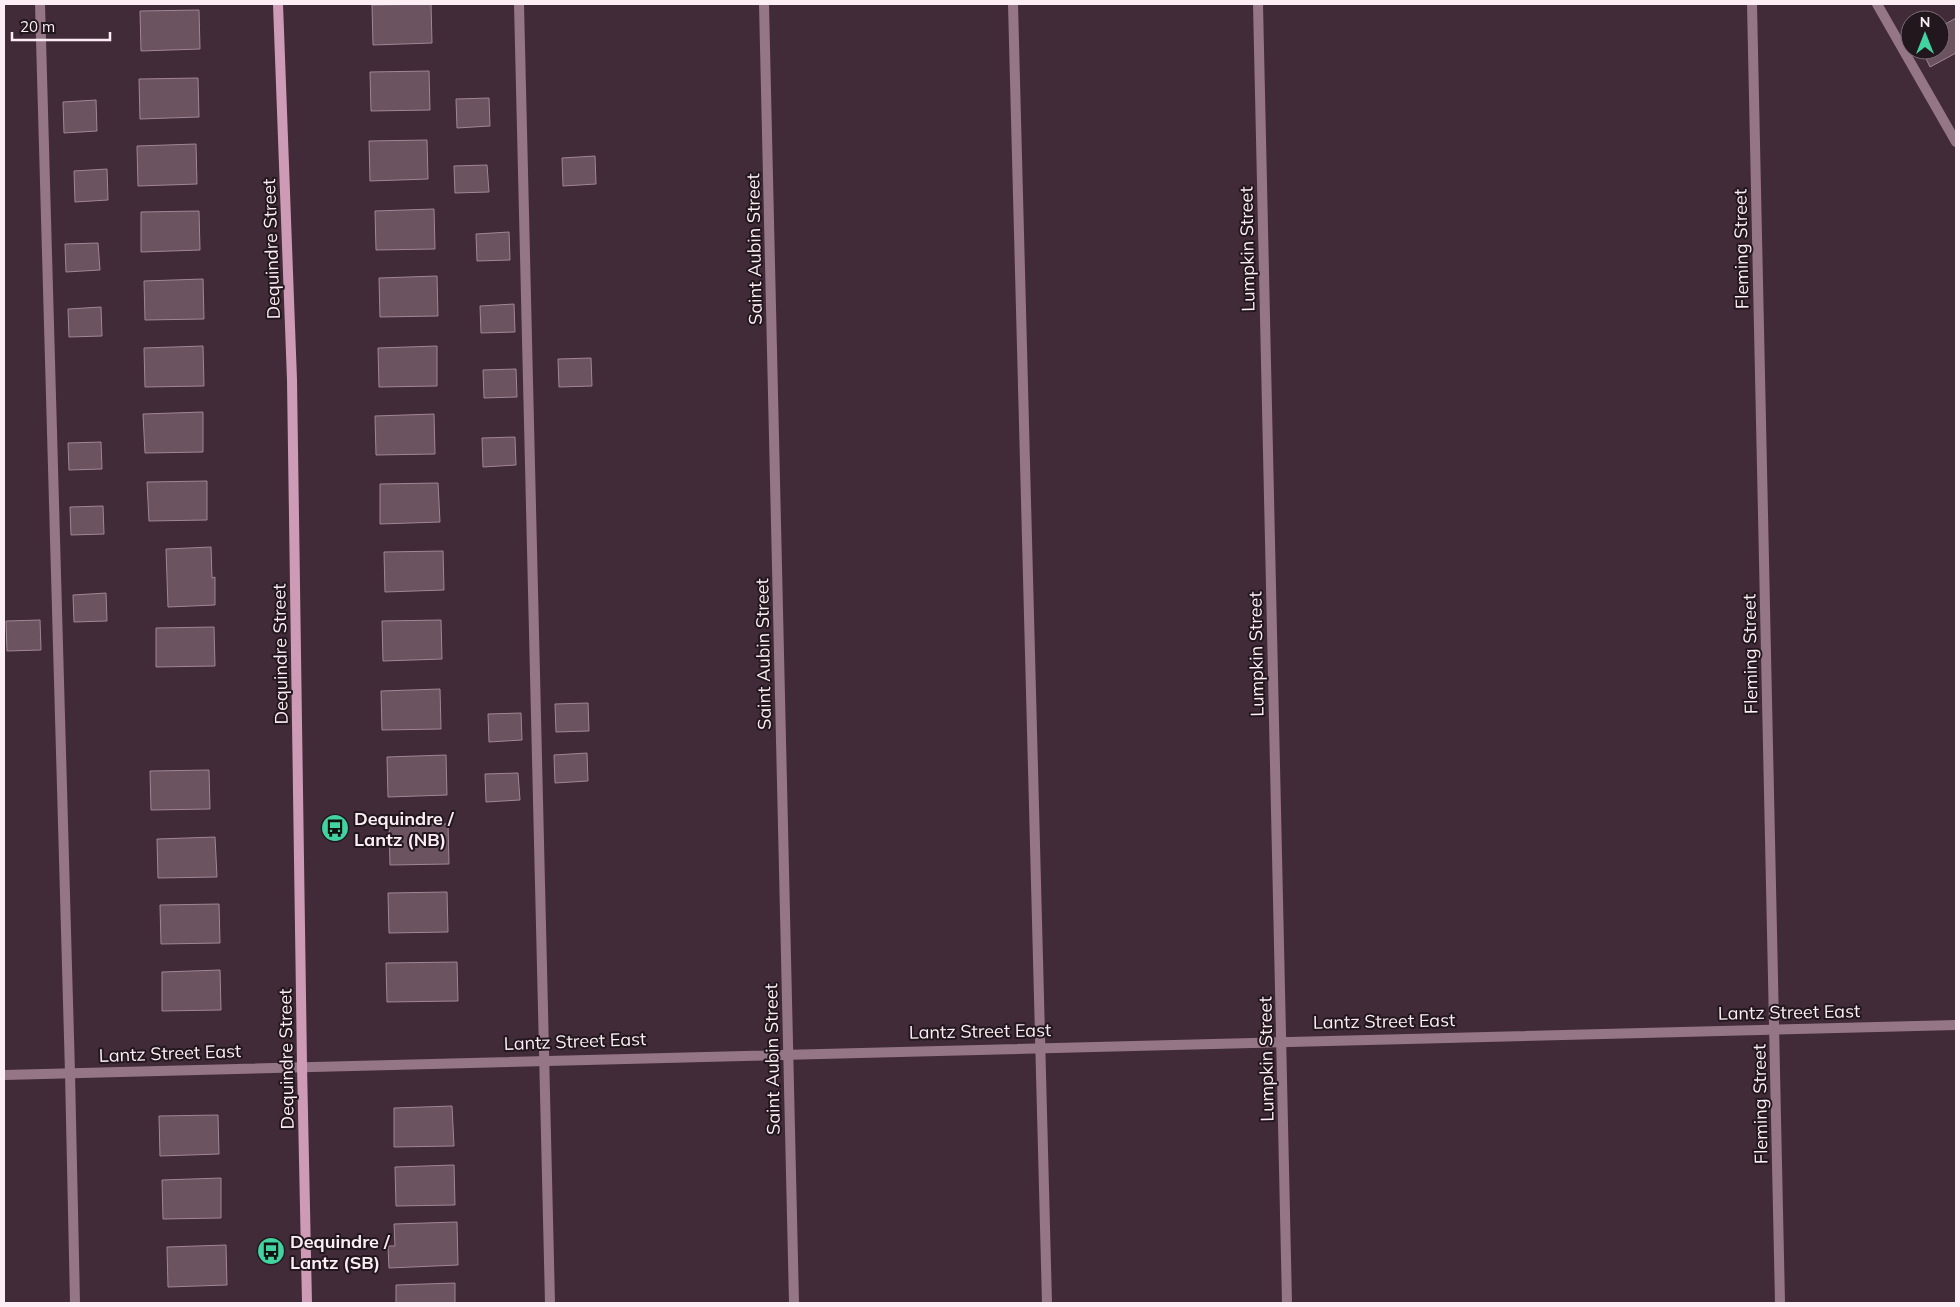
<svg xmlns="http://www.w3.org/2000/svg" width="1960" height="1307" font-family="Mulish,sans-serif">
  <rect width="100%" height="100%" fill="#422b38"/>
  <g fill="#6b5360" stroke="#a18695">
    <polygon points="431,4 432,43 373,45 372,5"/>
    <polygon points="199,10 200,49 141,51 140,11"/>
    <polygon points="1956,18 1956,53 1930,67 1922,50 1940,50 1940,27"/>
    <polygon points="429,71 430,110 371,111 370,72"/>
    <polygon points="198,78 199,117 140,119 139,79"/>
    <polygon points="489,98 490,126 457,128 456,99"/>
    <polygon points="96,100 97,131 64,133 63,102"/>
    <polygon points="427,140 428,179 370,181 369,141"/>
    <polygon points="196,144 197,184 138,186 137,146"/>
    <polygon points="595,156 596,184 563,186 562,158"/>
    <polygon points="487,165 489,192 455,193 454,166"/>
    <polygon points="107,169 108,200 75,202 74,171"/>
    <polygon points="434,209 435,249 376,250 375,211"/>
    <polygon points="199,211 200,250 141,252 141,212"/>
    <polygon points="509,232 510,260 477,261 476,234"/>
    <polygon points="98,243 100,270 66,272 65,244"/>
    <polygon points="437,276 438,316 380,317 379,278"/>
    <polygon points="203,279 204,319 145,320 144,281"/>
    <polygon points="514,304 515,332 481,333 480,306"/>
    <polygon points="101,307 102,336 69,337 68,309"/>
    <polygon points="203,346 204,386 145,387 144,348"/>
    <polygon points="437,346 437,386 379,387 378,348"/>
    <polygon points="591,358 592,386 559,387 558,359"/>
    <polygon points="516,369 517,397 484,398 483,370"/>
    <polygon points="203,412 203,452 145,453 143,414"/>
    <polygon points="434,414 435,454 376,455 375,416"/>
    <polygon points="515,437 516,465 483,467 482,438"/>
    <polygon points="101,442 102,469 69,470 68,443"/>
    <polygon points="207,481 207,520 149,521 147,482"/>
    <polygon points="438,483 440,522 380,524 380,484"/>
    <polygon points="103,506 104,534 71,535 70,507"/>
    <polygon points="211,547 212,578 215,577 215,605 168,607 166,549"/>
    <polygon points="443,551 444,590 385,592 384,552"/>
    <polygon points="106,593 107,621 74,622 73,595"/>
    <polygon points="40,620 41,650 7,651 6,621"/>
    <polygon points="441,620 442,659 383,661 382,621"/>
    <polygon points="214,627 215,666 156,667 156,628"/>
    <polygon points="440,689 441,729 382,730 381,691"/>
    <polygon points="588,703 589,731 556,732 555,704"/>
    <polygon points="521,713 522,740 489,742 488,714"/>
    <polygon points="587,753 588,781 555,783 554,755"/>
    <polygon points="446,755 447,795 388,797 387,757"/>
    <polygon points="209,770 210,809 151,810 150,771"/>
    <polygon points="518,773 520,800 486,802 485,774"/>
    <polygon points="448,824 449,864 390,865 389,825"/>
    <polygon points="215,837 217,877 158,878 157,839"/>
    <polygon points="447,892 448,932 389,933 388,893"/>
    <polygon points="219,904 220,943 161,944 160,905"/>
    <polygon points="457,962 458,1001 387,1002 386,963"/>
    <polygon points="220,970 221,1010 162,1011 162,972"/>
    <polygon points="452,1106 454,1146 394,1147 394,1108"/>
    <polygon points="218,1115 219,1154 160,1156 159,1116"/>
    <polygon points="454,1165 455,1205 396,1206 395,1167"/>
    <polygon points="221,1178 221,1218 163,1219 162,1180"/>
    <polygon points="457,1222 458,1265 389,1268 388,1246 395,1246 394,1224"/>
    <polygon points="226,1245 227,1285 168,1287 167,1247"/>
    <polygon points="455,1283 455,1303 396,1303 396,1285"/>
  </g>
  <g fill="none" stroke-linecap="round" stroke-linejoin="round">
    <g stroke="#957687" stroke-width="10">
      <polyline points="40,4 70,1073 75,1303"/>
      <polyline points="519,4 550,1303"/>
      <polyline points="1013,4 1047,1303"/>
      <polyline points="1877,4 1956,142"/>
    </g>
    <g stroke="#957687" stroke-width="10">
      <polyline points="764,4 794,1303"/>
      <polyline points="1258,4 1287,1303"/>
      <polyline points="1752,4 1780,1303"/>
      <path d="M4 1075C654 1053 1305 1039 1956 1025"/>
    </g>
    <polyline stroke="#cd9bb6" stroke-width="10" points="278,4 292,380 302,1065 307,1303"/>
  </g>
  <defs>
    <g id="bus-disc" transform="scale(1.4375)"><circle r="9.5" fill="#42d4a0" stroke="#22171d"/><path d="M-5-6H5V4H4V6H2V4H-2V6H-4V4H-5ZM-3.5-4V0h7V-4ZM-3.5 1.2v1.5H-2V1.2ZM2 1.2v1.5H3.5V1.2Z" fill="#111"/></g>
  </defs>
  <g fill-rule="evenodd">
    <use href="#bus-disc" x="335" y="828"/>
    <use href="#bus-disc" x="271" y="1251"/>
  </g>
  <g text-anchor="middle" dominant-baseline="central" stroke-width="4" stroke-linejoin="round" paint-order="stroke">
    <g font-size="18" fill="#fdeef6" stroke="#22171d">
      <text transform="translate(271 249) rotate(-92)">Dequindre Street</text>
      <text transform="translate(754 249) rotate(-91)">Saint Aubin Street</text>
      <text transform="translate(1247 249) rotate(-91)">Lumpkin Street</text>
      <text transform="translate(1741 249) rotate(-91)">Fleming Street</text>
      <text transform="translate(280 654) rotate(-91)">Dequindre Street</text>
      <text transform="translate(763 654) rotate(-91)">Saint Aubin Street</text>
      <text transform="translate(1256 654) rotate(-91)">Lumpkin Street</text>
      <text transform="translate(1750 654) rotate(-91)">Fleming Street</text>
      <text transform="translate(1789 1012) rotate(-1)">Lantz Street East</text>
      <text transform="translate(1384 1021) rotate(-1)">Lantz Street East</text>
      <text transform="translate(980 1031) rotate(-1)">Lantz Street East</text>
      <text transform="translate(575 1041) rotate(-2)">Lantz Street East</text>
      <text transform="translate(170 1053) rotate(-2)">Lantz Street East</text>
      <text transform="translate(286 1059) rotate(-91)">Dequindre Street</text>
      <text transform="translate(772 1059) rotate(-91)">Saint Aubin Street</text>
      <text transform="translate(1266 1059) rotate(-91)">Lumpkin Street</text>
      <text transform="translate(1760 1104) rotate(-91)">Fleming Street</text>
    </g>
    <g font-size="18" font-weight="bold" fill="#fdeef6" stroke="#22171d" text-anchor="start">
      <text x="354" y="818">Dequindre /<tspan x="354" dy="21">Lantz (NB)</tspan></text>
      <text x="290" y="1241">Dequindre /<tspan x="290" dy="21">Lantz (SB)</tspan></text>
    </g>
  </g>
  <rect width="1960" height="1307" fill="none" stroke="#fdeef6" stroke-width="10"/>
  <g transform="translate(1925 35)"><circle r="24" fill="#22171d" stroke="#7a6d74"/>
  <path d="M0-4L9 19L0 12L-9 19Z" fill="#42d4a0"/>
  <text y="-8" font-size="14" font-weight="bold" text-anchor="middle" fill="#fdeef6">N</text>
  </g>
  <path d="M12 32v8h98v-8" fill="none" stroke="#fdeef6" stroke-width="2.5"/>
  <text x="20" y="32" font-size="15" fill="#fdeef6" stroke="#22171d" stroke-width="4" paint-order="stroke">20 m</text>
</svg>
